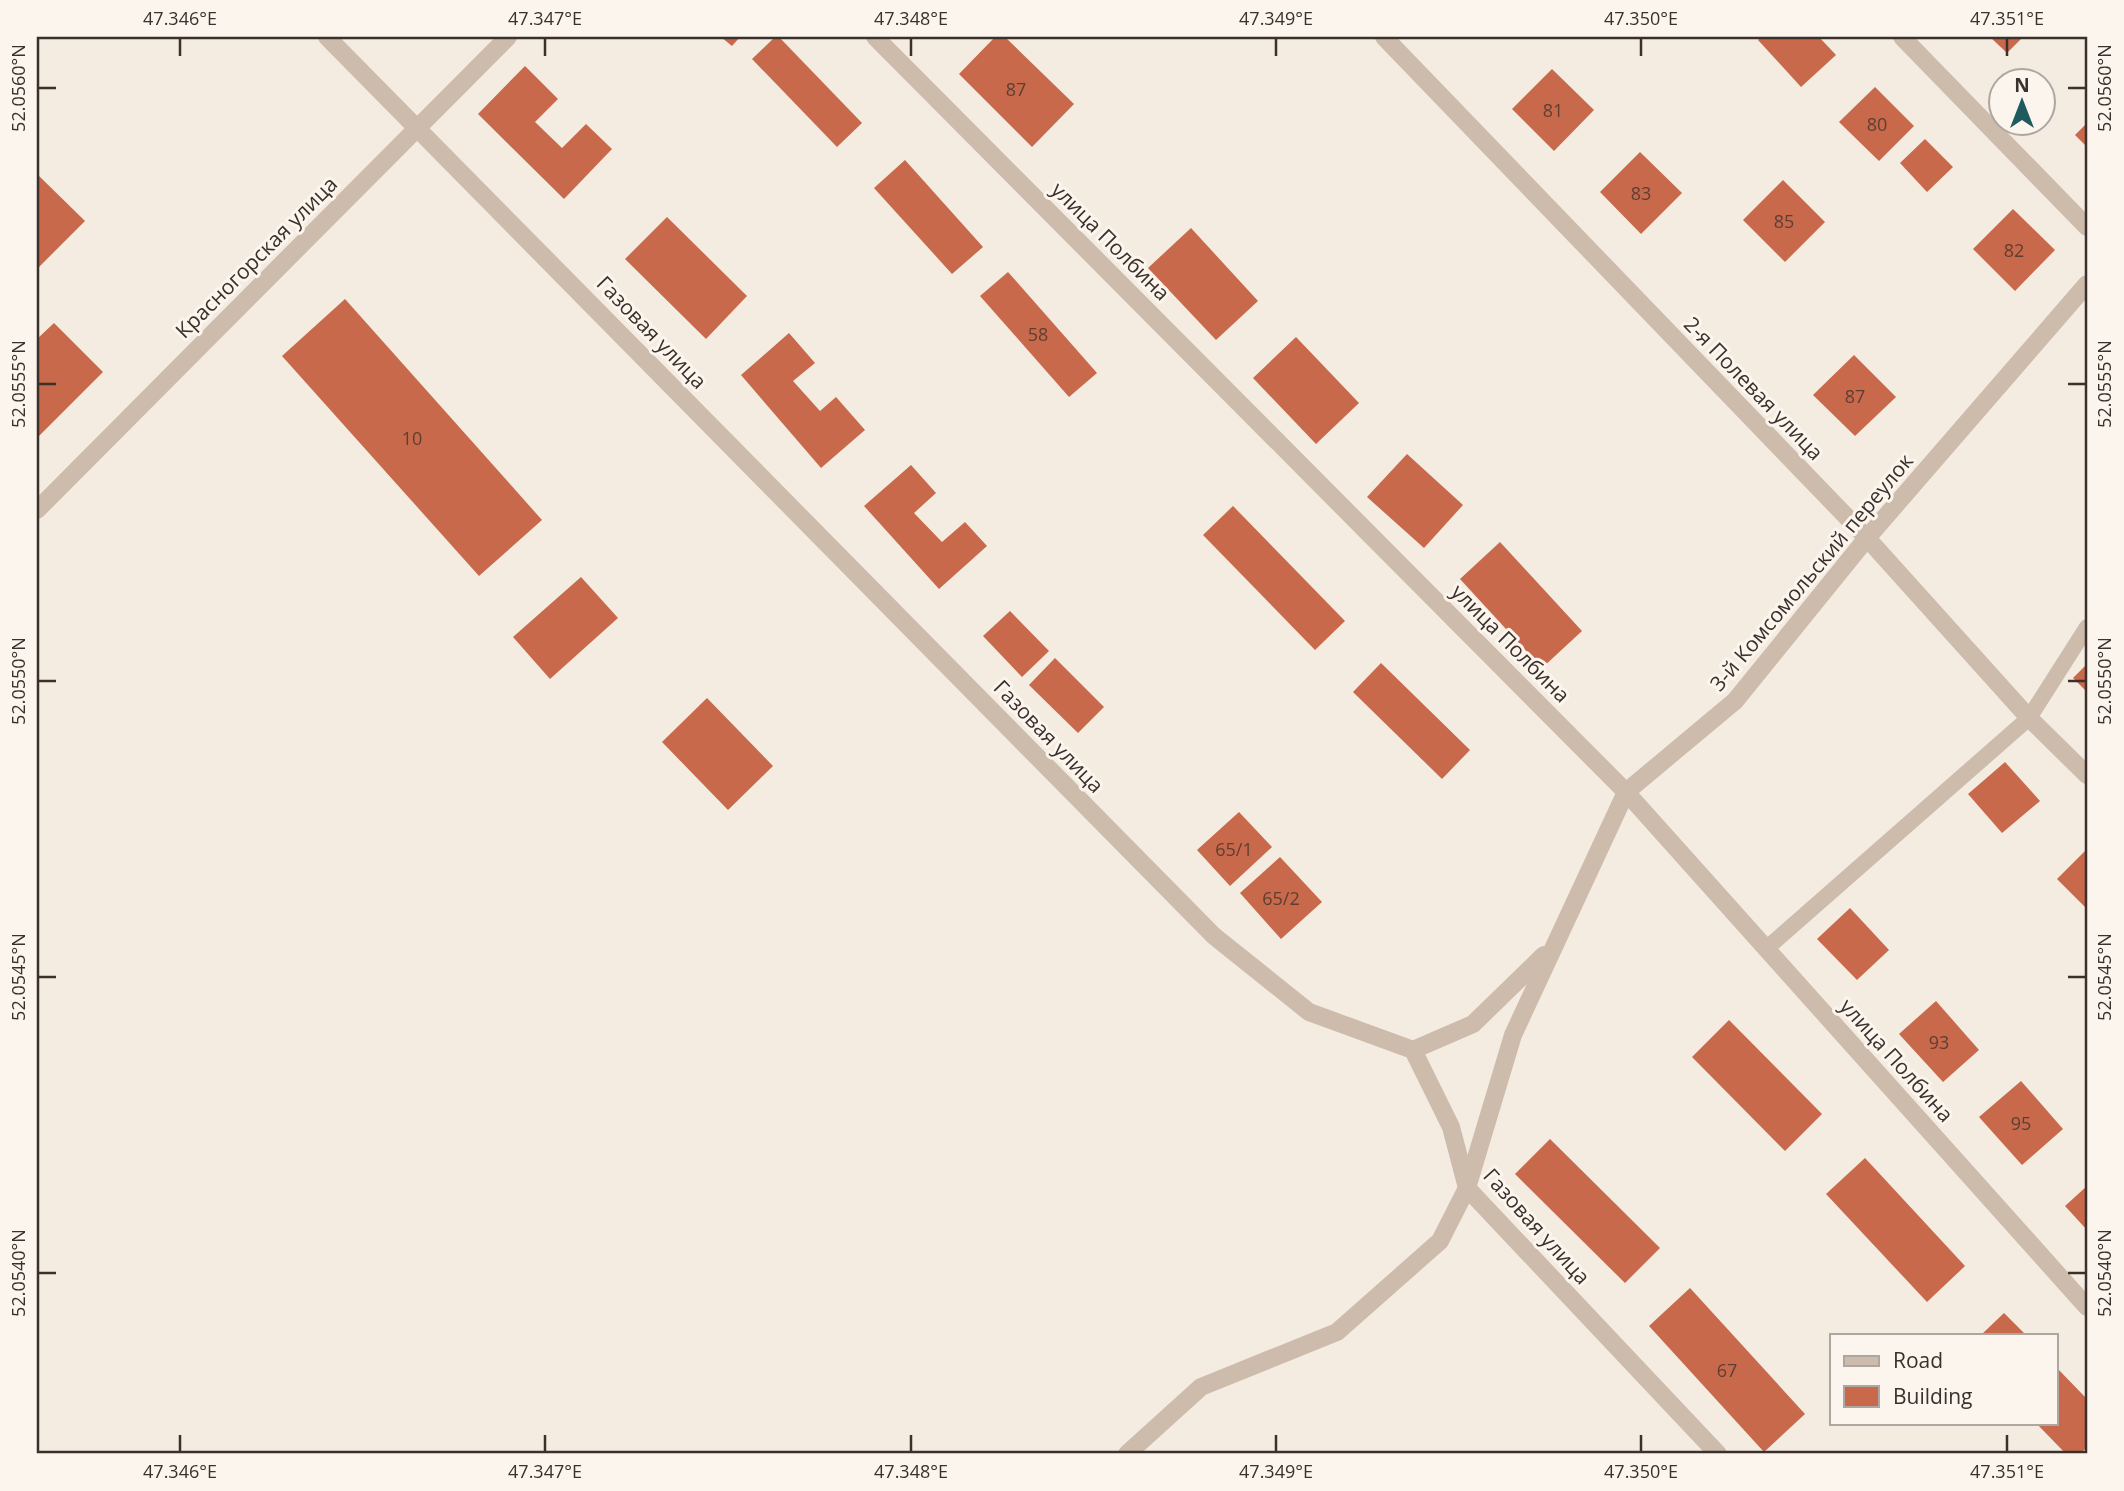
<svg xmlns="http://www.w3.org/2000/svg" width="2124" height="1491" font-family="'Open Sans',sans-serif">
  <rect width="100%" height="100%" fill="#f4ebe1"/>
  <g fill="#c8694b">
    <polygon points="721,37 740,37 732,46"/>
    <polygon points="775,37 779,37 862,123 837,147 752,59"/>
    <polygon points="995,37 1005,37 1074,104 1032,147 959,74"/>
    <polygon points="1762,37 1819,37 1836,55 1801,87 1758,40"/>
    <polygon points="1990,37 2023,37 2007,53"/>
    <polygon points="525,66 558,99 535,122 562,148 586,124 612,149 564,199 478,114"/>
    <polygon points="1552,69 1594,110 1554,151 1512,109"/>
    <polygon points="1875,87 1914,126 1879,161 1839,122"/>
    <polygon points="2087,123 2087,147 2075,135"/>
    <polygon points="1925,139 1953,167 1927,192 1900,163"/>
    <polygon points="1640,152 1682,193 1641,234 1600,192"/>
    <polygon points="905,160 983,247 952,274 874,188"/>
    <polygon points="37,174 85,221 37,269"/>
    <polygon points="1783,180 1825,222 1785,262 1743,220"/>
    <polygon points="2013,209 2055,250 2015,291 1973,249"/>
    <polygon points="667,217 747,296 706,339 625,259"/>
    <polygon points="1191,228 1258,301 1216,340 1148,268"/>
    <polygon points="1008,272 1097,373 1069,397 980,296"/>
    <polygon points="345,299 542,520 479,576 282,356"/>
    <polygon points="54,323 103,372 37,438 37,339"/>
    <polygon points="789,333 815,363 793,381 820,411 836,397 865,430 821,468 741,375"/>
    <polygon points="1296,337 1359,403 1316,444 1253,378"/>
    <polygon points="1854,355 1896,397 1855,436 1813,395"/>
    <polygon points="1407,454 1463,505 1424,548 1367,497"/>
    <polygon points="911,465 936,493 914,513 942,542 965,522 987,546 939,589 864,506"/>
    <polygon points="1233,506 1345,621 1315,650 1203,535"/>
    <polygon points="1500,542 1582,631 1542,668 1460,579"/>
    <polygon points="581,577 618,618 550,679 513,637"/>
    <polygon points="1010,611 1049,651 1022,677 983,636"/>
    <polygon points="1055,658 1104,707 1078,733 1029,685"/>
    <polygon points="1381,663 1470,750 1442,779 1353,692"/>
    <polygon points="2087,664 2087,692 2073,678"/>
    <polygon points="707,698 773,766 728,810 662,742"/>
    <polygon points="2005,762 2040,801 2002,833 1968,794"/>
    <polygon points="1239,812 1272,847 1230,886 1197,850"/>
    <polygon points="2087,849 2087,909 2057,879"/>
    <polygon points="1280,857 1322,902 1281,939 1240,893"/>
    <polygon points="1850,908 1889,950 1857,980 1817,939"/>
    <polygon points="1936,1001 1979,1050 1943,1082 1899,1034"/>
    <polygon points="1729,1020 1822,1114 1785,1151 1692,1057"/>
    <polygon points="2021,1081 2063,1129 2022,1165 1979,1117"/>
    <polygon points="1550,1139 1660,1248 1625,1283 1515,1174"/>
    <polygon points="1865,1158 1965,1266 1927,1302 1826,1194"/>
    <polygon points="2087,1186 2087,1230 2065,1206"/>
    <polygon points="1690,1288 1805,1414 1764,1452 1649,1326"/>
    <polygon points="2004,1313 2026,1335 1981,1335"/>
    <polygon points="2056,1367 2087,1399 2087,1447 2080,1454 2066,1454 2036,1423 2056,1423"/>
  </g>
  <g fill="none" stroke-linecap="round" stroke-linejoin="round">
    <polyline stroke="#cdbbac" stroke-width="16" points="1767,948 2029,718 2087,627"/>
    <g stroke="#cdbbac" stroke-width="18">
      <polyline points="327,37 1214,936 1309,1012 1413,1050 1451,1127 1467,1188 1718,1454"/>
      <polyline points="875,37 1626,792 2087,1307"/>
      <polyline points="1384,37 1867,538 2029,718 2087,775"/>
      <polyline points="1902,37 2087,227"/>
      <polyline points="37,510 508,37"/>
      <polyline points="1413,1050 1473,1024 1544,955"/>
      <polyline points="1127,1454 1201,1387 1337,1332 1440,1241 1467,1188 1513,1035 1626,792 1735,701 1867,538 2087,284"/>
    </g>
  </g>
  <path fill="none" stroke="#3b302b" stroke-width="2.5" d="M180 38V56M545 38V56M911 38V56M1276 38V56M1641 38V56M2007 38V56M38 88H56M2068 88H2086M38 384H56M2068 384H2086M38 681H56M2068 681H2086M38 977H56M2068 977H2086M38 1273H56M2068 1273H2086M180 1435V1452M545 1435V1452M911 1435V1452M1276 1435V1452M1641 1435V1452M2007 1435V1452"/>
  <g text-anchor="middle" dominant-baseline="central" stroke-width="6" stroke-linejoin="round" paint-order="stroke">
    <g font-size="18" fill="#5e3e33">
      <text x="1016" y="89">87</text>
      <text x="1553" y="110">81</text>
      <text x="1877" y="124">80</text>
      <text x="1641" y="193">83</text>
      <text x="1784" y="221">85</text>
      <text x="2014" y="250">82</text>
      <text x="1038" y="334">58</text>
      <text x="1855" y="396">87</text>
      <text x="412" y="438">10</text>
      <text x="1234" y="849">65/1</text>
      <text x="1281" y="898">65/2</text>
      <text x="1939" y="1042">93</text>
      <text x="2021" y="1123">95</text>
      <text x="1727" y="1370">67</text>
    </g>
    <g font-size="21" fill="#3b302b" stroke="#fbf5ee">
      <text transform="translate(1111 241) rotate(45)">улица Полбина</text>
      <text transform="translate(256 257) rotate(-45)">Красногорская улица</text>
      <text transform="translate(652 332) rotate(46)">Газовая улица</text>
      <text transform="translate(1754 388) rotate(46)">2-я Полевая улица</text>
      <text transform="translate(1811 572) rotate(-50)">3-й Комсомольский переулок</text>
      <text transform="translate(1511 643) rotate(45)">улица Полбина</text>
      <text transform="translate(1049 736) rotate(46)">Газовая улица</text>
      <text transform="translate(1897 1060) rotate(48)">улица Полбина</text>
      <text transform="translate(1537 1226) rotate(48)">Газовая улица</text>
    </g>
  </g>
  <rect width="2124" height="1491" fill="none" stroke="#fbf5ee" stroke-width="77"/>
  <rect x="1830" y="1334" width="228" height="91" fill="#fbf5ee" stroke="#aea6a0" stroke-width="2"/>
  <rect x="1844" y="1356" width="35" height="10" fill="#cdbbac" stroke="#aea6a0" stroke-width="2"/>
  <text x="1893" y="1368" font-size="21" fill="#3b302b">Road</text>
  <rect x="1844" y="1386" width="35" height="21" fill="#c8694b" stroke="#aea6a0" stroke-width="2"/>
  <text x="1893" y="1404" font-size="21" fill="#3b302b">Building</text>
  <g transform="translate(2022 102)"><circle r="33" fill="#fbf5ee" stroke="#aea6a0" stroke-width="2"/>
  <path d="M0-5L12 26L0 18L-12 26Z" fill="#1f5a5e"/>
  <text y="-10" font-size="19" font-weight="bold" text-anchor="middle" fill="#3b302b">N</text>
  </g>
  <rect x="38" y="38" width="2048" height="1414" fill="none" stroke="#3b302b" stroke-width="2.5"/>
  <g font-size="18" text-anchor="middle" fill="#3b302b">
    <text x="180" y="25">47.346°E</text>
    <text x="545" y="25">47.347°E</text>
    <text x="911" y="25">47.348°E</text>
    <text x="1276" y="25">47.349°E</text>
    <text x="1641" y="25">47.350°E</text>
    <text x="2007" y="25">47.351°E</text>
    <text transform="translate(19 88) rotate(-90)" y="6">52.0560°N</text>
    <text transform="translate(2105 88) rotate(-90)" y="6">52.0560°N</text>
    <text transform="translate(19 384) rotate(-90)" y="6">52.0555°N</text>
    <text transform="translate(2105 384) rotate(-90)" y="6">52.0555°N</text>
    <text transform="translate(19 681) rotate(-90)" y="6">52.0550°N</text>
    <text transform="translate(2105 681) rotate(-90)" y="6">52.0550°N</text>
    <text transform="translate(19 977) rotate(-90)" y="6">52.0545°N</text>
    <text transform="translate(2105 977) rotate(-90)" y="6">52.0545°N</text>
    <text transform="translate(19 1273) rotate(-90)" y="6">52.0540°N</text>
    <text transform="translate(2105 1273) rotate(-90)" y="6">52.0540°N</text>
    <text x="180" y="1478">47.346°E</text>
    <text x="545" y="1478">47.347°E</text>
    <text x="911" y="1478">47.348°E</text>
    <text x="1276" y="1478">47.349°E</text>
    <text x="1641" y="1478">47.350°E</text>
    <text x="2007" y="1478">47.351°E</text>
  </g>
</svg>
